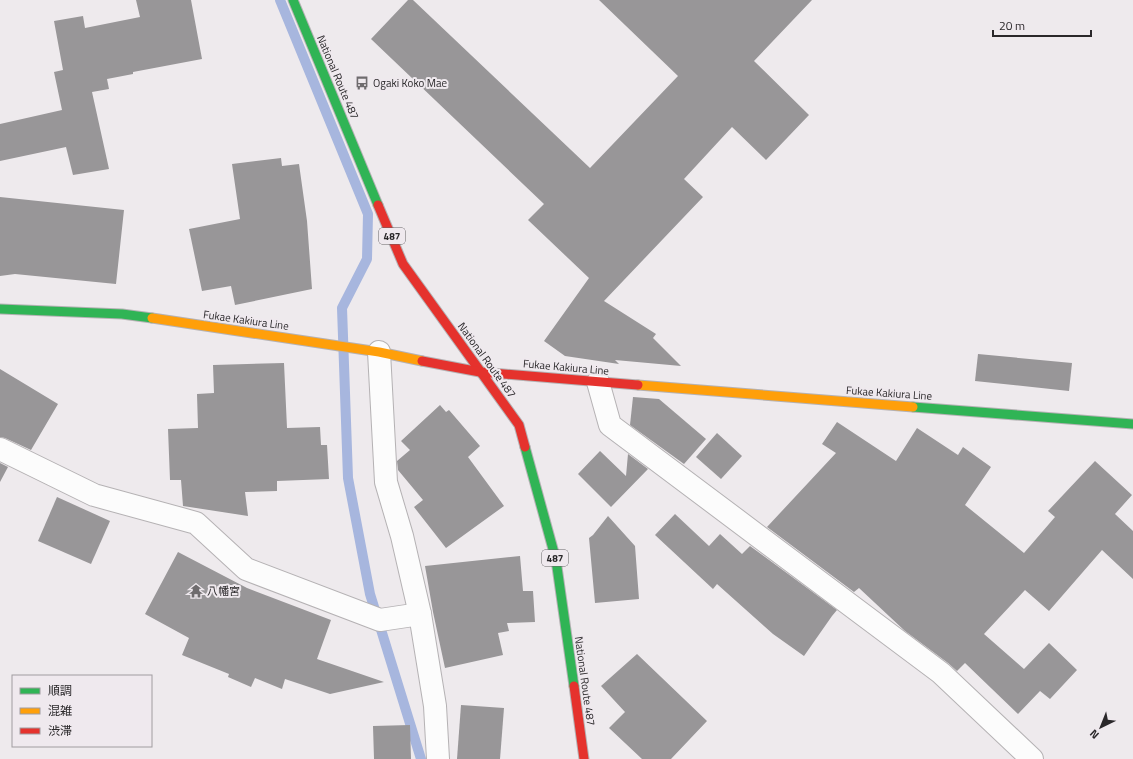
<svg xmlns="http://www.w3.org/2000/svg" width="1133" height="759" font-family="'Titillium Web','Noto Sans JP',sans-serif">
  <rect width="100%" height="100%" fill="#eeeaed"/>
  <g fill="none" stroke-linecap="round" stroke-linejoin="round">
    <polyline stroke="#a7b6de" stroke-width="10" points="280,0 368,214 367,259 342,308 348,478 370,594 421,759"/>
  </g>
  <g fill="#989698">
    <polygon points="136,0 191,0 202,59 133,72 133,74 107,79 109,89 92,92 109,169 73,175 66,147 0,161 0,124 62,110 54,72 63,70 54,21 83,16 85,28 140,17"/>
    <polygon points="408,0 413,0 590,168 678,76 599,0 812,0 754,61 809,115 766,160 732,127 684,179 703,197 604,301 656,334 653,338 681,366 615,360 619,364 565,356 544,341 589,278 528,220 544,204 371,39"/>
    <polygon points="281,158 282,166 299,164 307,221 312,289 235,305 231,286 202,291 189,229 240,219 232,164"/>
    <polygon points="0,197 124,210 116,284 15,274 0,276"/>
    <polygon points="978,354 1072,363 1069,391 975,381"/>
    <polygon points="284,363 287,428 320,427 321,445 327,445 329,479 277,481 277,491 245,492 248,516 183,506 181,480 170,480 168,429 198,428 197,394 214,393 213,365"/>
    <polygon points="0,369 58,404 31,450 5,438 0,437"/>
    <polygon points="633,397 659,399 706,439 684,464 630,425"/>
    <polygon points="440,405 446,412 449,410 480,446 468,457 504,506 446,548 414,507 423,500 398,470 397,461 410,450 401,441"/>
    <polygon points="837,422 896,461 917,428 958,455 963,447 991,467 965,505 1024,553 1055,517 1048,511 1095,461 1132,495 1115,514 1133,531 1133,579 1102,550 1049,611 1025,590 984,634 1024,669 1049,643 1077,670 1050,699 1040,691 1018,714 965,663 957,671 948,663 905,631 859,588 854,592 767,527 836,453 822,444"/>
    <polygon points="717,433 742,456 721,479 696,457"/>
    <polygon points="600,451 626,476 628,454 648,469 611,507 578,474"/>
    <polygon points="0,463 8,467 0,482"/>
    <polygon points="57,497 110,521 91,564 38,541"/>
    <polygon points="675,514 709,546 720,534 742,554 750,546 837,610 832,616 804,656 773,634 717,584 713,589 655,535"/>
    <polygon points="608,516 635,546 639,599 595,603 589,538 593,535"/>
    <polygon points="178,552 247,588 331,620 317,659 384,682 330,694 285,679 282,689 255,678 251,687 228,677 229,674 182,655 189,638 145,614"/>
    <polygon points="520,556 523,591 533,591 535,622 507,623 509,631 498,633 503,655 445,668 433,612 425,566"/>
    <polygon points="637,654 707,721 671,759 642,759 609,728 625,712 601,686"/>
    <polygon points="461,705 504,708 500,759 457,759"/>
    <polygon points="410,725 411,759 374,759 373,726"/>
  </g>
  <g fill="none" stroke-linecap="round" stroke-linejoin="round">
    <g stroke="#b5b2b4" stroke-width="24">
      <g id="street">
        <polyline points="379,352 386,482 402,536 420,614 435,706 438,759"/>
        <polyline points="598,382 610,425 941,673 1032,759"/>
        <polyline points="0,449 94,495 196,523 246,569 380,620 420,614"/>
      </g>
    </g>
    <g stroke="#b5b2b4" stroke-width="11">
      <g id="fast">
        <polyline points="293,0 378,205"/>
        <polyline points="0,309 122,314 152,318"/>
        <polyline points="913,407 1133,424"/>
        <polyline points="525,447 556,560 574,686"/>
      </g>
    </g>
    <g stroke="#b5b2b4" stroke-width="11">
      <g id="slow">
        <polyline points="152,318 379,352 422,361"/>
        <polyline points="638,385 913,407"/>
      </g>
    </g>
    <g stroke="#b5b2b4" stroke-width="11">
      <g id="jam">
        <polyline points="378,205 403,264 519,425 525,447"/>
        <polyline points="422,361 480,372 638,385"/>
        <polyline points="574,686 584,759"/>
      </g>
    </g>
    <use href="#street" stroke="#fcfcfc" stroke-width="22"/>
    <use href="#fast" stroke="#30b455" stroke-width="9"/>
    <use href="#slow" stroke="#ff9f0a" stroke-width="9"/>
    <use href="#jam" stroke="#e5322d" stroke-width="9"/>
  </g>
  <defs>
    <g id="bus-bare" transform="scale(1.08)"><path d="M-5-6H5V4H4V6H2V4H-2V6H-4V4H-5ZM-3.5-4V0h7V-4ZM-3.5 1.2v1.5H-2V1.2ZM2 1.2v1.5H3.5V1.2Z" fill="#6f6c6e" stroke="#efe9ee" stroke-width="2.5" paint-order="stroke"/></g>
    <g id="temple-bare" transform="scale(1.08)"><path d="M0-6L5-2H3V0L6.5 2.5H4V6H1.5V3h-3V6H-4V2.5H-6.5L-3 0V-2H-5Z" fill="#6f6c6e" stroke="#efe9ee" stroke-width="2.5" paint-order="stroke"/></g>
  </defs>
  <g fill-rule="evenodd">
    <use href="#bus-bare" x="362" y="83"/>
    <use href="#temple-bare" x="196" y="591"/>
  </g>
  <g text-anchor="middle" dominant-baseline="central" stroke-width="4" stroke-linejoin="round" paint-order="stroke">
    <g fill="#efe9ee" stroke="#656265" stroke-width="1">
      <rect x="379" y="228" width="26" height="16" rx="3"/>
      <rect x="542" y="550" width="26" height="16" rx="3"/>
    </g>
    <g font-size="10" font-weight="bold" fill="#2a282a">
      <text x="392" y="236">487</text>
      <text x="555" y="558">487</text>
    </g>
    <g font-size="11" fill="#2a282a" stroke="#efe9ee">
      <text transform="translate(338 77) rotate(67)">National Route 487</text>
      <text transform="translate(246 320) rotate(8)">Fukae Kakiura Line</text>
      <text transform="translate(487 360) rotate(54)">National Route 487</text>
      <text transform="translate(566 367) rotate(5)">Fukae Kakiura Line</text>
      <text transform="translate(889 393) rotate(4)">Fukae Kakiura Line</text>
      <text transform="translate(585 681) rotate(82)">National Route 487</text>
    </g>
    <g font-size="11" fill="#2a282a" stroke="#efe9ee" text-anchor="start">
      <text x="373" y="83">Ogaki Koko Mae</text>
      <text x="207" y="591">八幡宮</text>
    </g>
  </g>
  <rect x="12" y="675" width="140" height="72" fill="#efe9ee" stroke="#a09ca0"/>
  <rect x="20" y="688" width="20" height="6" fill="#30b455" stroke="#a09ca0"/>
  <text x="48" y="695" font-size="12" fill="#2a282a">順調</text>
  <rect x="20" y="708" width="20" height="6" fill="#ff9f0a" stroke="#a09ca0"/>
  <text x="48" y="715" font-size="12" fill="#2a282a">混雑</text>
  <rect x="20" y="728" width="20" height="6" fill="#e5322d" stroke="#a09ca0"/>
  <text x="48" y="735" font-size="12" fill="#2a282a">渋滞</text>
  <g transform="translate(1101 727) rotate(223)" stroke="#efe9ee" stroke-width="3" paint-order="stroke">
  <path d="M0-3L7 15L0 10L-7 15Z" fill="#2a282a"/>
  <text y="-6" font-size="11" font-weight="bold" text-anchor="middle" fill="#2a282a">N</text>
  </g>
  <path d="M993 30v6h98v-6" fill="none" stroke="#2a282a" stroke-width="2"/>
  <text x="999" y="30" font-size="12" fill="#2a282a" stroke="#efe9ee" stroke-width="3" paint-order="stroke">20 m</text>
</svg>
